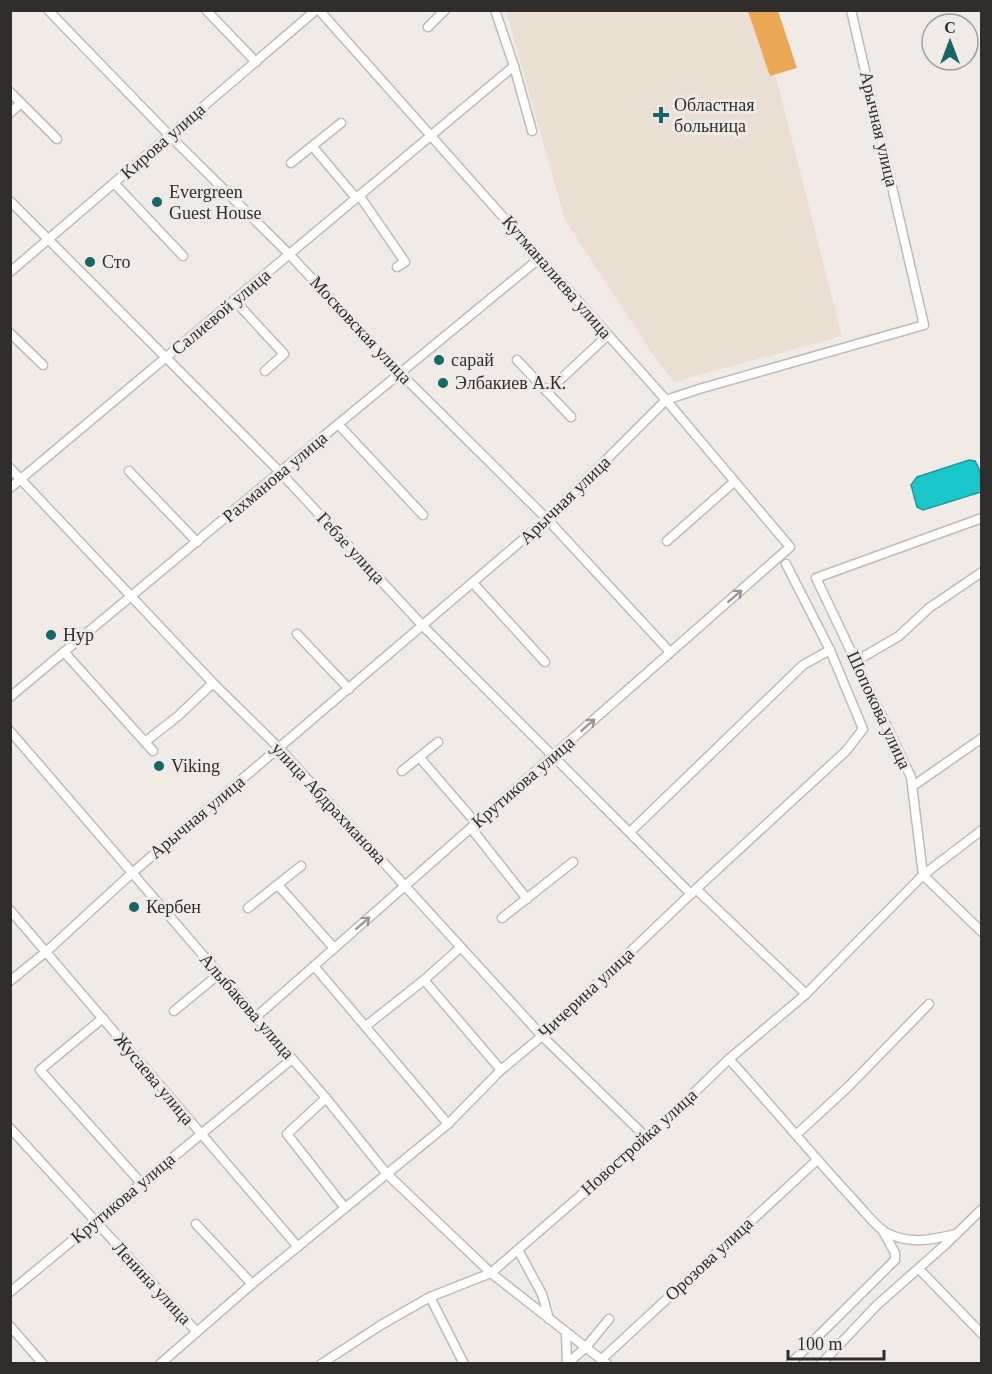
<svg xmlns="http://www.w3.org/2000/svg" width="992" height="1374" font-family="'Times New Roman',serif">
  <rect width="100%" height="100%" fill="#f0ebe7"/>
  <polygon fill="#e9dfd4" points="506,11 759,11 842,336 674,382 652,353 565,220"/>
  <polygon fill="#eaa856" points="748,11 778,11 797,68 770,76"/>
  <path fill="#1ac8cc" stroke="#219a9c" stroke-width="1.5" d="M969 460 975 461C981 470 982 481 981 492L923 510 917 507 911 485 917 477Z"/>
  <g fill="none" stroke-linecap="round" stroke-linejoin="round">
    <g stroke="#bfbbb6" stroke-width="11">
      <g id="minor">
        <polyline points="48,10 170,136 289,254 400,373 547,519 670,652"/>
        <polyline points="206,10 256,62"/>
        <polyline points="495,10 514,66 532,131"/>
        <polyline points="428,27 445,10"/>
        <polyline points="10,92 57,139"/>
        <polyline points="10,113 21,103"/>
        <polyline points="313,147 356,198"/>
        <polyline points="291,163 341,123"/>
        <polyline points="114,183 183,256"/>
        <polyline points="359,195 405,262 397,267"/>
        <polyline points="10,201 280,472 423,626 691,894"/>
        <polyline points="10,272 316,10"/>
        <polyline points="235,301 284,354 265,371"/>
        <polyline points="10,333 43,365"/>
        <polyline points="517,360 571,417"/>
        <polyline points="547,392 608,335"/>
        <polyline points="338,424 423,515"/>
        <polyline points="10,468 213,683 279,748 542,1036 647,1138"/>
        <polyline points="129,471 197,542"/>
        <polyline points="10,488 514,66"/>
        <polyline points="982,518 816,578 911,777 923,875 982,932"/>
        <polyline points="667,541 734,482"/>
        <polyline points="473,583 545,662"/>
        <polyline points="297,634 349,689"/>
        <polyline points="64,652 153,751"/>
        <polyline points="856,661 899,636 929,608 982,572"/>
        <polyline points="10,697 280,472 540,258"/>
        <polyline points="10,731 326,1098 386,1173 491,1273 607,1364"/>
        <polyline points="145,742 178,716 213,683"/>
        <polyline points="420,758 476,823"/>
        <polyline points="402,771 438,742"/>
        <polyline points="913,786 982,738"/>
        <polyline points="471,828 527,899"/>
        <polyline points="630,832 803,665 830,650"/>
        <polyline points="278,885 334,948"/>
        <polyline points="696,889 806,994"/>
        <polyline points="248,908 301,866"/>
        <polyline points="10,910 298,1247"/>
        <polyline points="502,918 573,862"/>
        <polyline points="314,966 448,1124"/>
        <polyline points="424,980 501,1070"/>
        <polyline points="10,981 47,951 132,873 547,519 666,400 699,389 924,325 851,10"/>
        <polyline points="174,1011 219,974"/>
        <polyline points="256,1017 790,547 666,400 319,10"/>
        <polyline points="103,1018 40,1070 142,1184"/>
        <polyline points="366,1026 424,980 461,947"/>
        <path d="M729 1059C770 1104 809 1151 850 1196 860 1206 874 1225 885 1232 909 1245 931 1240 956 1234"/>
        <polyline points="326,1098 287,1134 345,1208"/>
        <polyline points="10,1128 197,1332"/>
        <polyline points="797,1134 848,1087 929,1004"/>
        <polyline points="196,1224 252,1284"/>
        <polyline points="518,1250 542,1294 549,1319"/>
        <polyline points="919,1269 982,1334"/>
        <polyline points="10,1292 292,1059"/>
        <polyline points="430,1297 464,1364"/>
        <polyline points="10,1326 43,1364"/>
        <polyline points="566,1332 567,1364"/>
        <polyline points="602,1359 817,1160"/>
        <polyline points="160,1364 252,1284 448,1124 501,1070 542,1036 696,889 846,751 863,729 830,650 786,564"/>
        <polyline points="321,1364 381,1325 430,1297 491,1273 647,1138 729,1059 806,994 923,875 982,830"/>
        <polyline points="567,1364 586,1347 609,1319"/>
        <polyline points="790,1364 895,1260 895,1253 883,1231"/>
        <polyline points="821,1364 877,1305 946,1244 982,1209"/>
      </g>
    </g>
    <use href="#minor" stroke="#fff" stroke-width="8"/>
  </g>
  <defs><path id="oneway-shaft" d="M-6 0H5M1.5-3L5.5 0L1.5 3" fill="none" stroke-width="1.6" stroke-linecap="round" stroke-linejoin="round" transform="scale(1.5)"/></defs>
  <g stroke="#989696">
    <use href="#oneway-shaft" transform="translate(735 596) rotate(-41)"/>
    <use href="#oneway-shaft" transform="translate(588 725) rotate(-41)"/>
    <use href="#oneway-shaft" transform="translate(363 923) rotate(-41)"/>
  </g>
  <g fill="#176668" stroke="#f0ebe7" stroke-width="2">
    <path d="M658 106h6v6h6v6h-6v6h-6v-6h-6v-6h6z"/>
    <circle cx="157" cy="202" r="6"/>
    <circle cx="90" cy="262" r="6"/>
    <circle cx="439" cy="360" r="6"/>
    <circle cx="443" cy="383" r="6"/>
    <circle cx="51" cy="635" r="6"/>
    <circle cx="159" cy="766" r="6"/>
    <circle cx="134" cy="907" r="6"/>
  </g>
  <g text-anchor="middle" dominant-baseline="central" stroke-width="6" stroke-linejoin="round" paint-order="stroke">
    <g font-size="18" fill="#302e2c" stroke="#f0ebe7" text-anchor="start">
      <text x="674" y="105">Областная<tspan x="674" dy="21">больница</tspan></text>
      <text x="169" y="192">Evergreen<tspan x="169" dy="21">Guest House</tspan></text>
      <text x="102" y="262">Сто</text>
      <text x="451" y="360">сарай</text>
      <text x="455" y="383">Элбакиев А.К.</text>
      <text x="63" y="635">Нур</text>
      <text x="171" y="766">Viking</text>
      <text x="146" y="907">Кербен</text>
    </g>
    <g font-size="18" fill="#302e2c" stroke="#f0ebe7">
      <text transform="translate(879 129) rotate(77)">Арычная улица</text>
      <text transform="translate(163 141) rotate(-41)">Кирова улица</text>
      <text transform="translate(557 277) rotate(49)">Кутманалиева улица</text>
      <text transform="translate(221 312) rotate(-40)">Салиевой улица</text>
      <text transform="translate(361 330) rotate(47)">Московская улица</text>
      <text transform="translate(275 477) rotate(-40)">Рахманова улица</text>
      <text transform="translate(565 500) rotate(-44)">Арычная улица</text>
      <text transform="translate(351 548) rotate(47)">Гебзе улица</text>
      <text transform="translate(879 710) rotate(65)">Шопокова улица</text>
      <text transform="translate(523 782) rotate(-41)">Крутикова улица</text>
      <text transform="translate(329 803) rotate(47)">улица Абдрахманова</text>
      <text transform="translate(197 817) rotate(-40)">Арычная улица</text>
      <text transform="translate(586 993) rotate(-43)">Чичерина улица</text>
      <text transform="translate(247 1006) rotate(49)">Алыбакова улица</text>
      <text transform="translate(154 1079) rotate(50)">Жусаева улица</text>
      <text transform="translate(639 1142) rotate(-42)">Новостройка улица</text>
      <text transform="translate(123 1198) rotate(-40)">Крутикова улица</text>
      <text transform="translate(709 1259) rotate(-43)">Орозова улица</text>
      <text transform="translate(152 1283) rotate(47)">Ленина улица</text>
    </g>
  </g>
  <rect width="992" height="1374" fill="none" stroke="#302e2c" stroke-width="24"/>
  <g transform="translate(950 42)"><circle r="28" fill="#f0ebe7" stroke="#a39f9c" stroke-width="1.5"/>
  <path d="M0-4.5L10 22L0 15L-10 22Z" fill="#176668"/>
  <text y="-9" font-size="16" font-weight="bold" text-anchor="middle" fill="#302e2c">С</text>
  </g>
  <path d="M788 1350v9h96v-9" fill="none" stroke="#302e2c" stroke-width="3"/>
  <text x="797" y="1350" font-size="18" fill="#302e2c" stroke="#f0ebe7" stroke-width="4.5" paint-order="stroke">100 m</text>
</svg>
